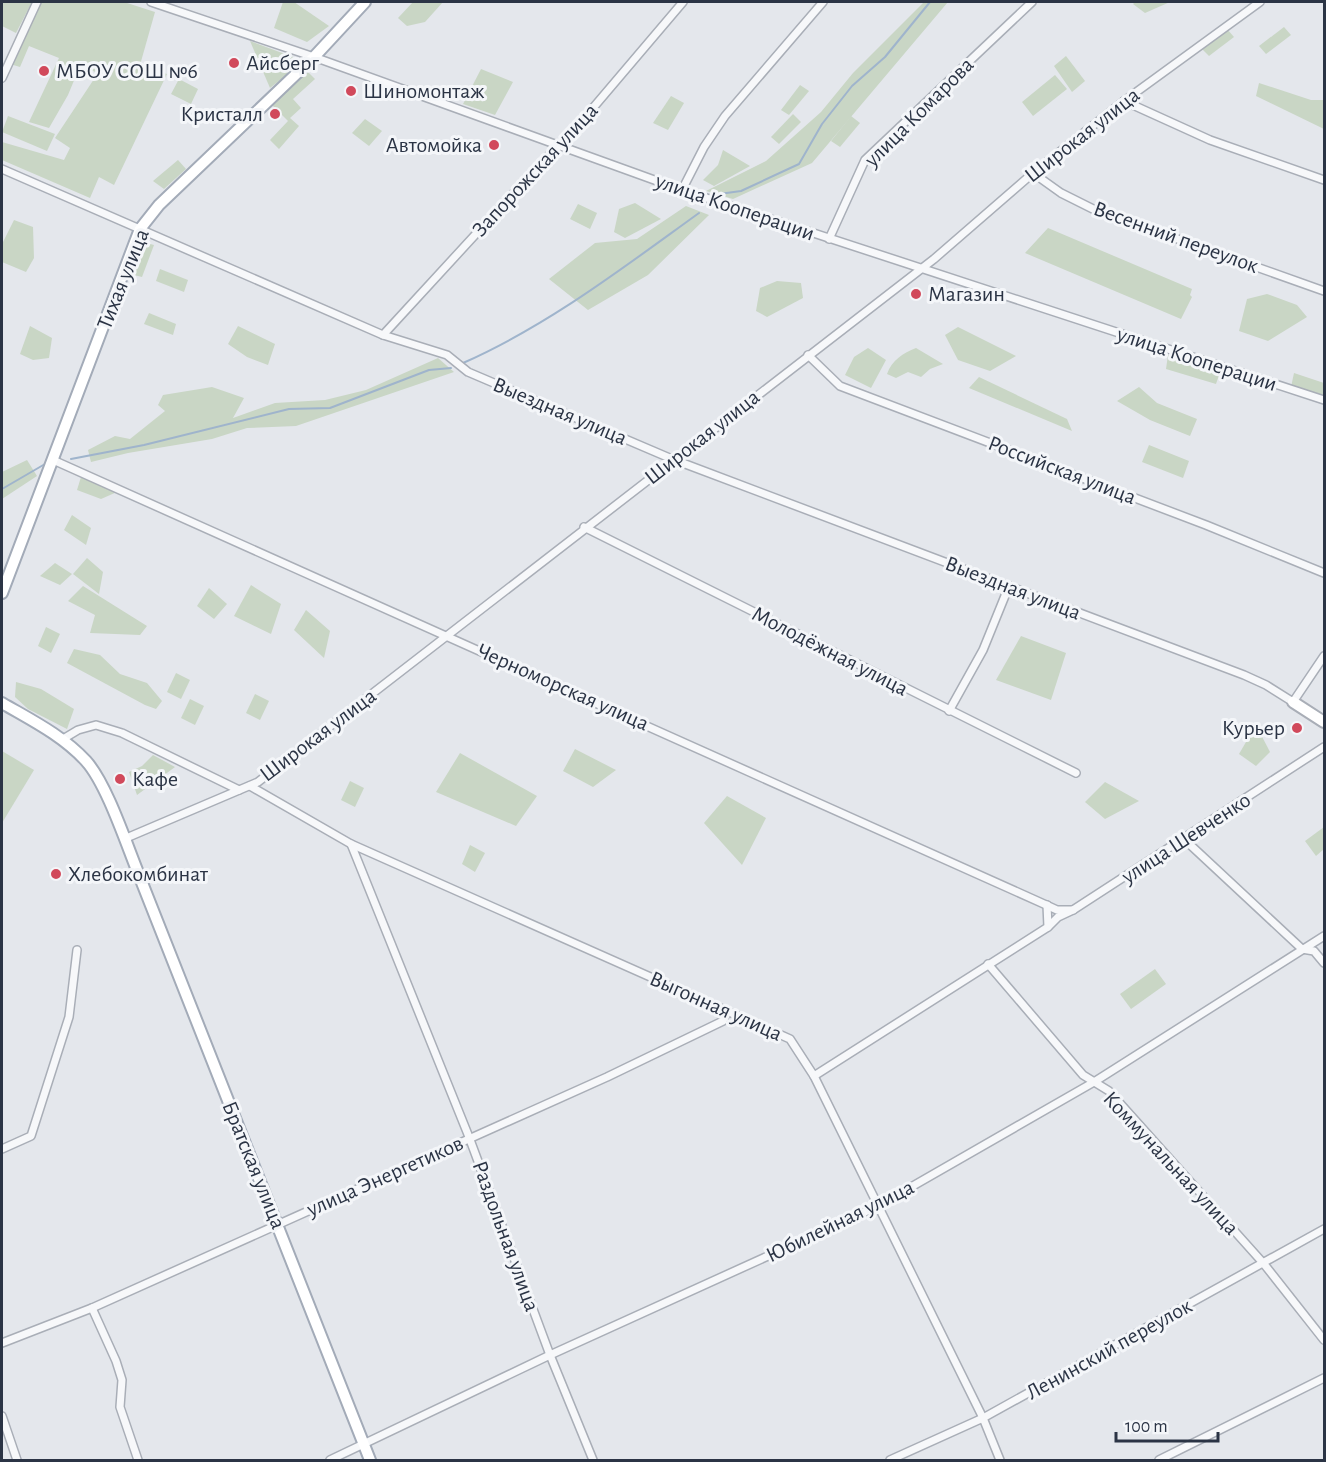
<svg xmlns="http://www.w3.org/2000/svg" width="1326" height="1462" font-family="'Alegreya Sans',sans-serif">
  <rect width="100%" height="100%" fill="#e4e7ec"/>
  <g fill="#c9d6c5">
    <polygon points="2,2 32,2 16,33 2,26"/>
    <polygon points="40,2 124,2 155,12 140,65 167,74 114,185 99,177 90,198 2,160 2,142 64,160 70,148 55,138 98,73 80,66 68,95 49,128 29,122 59,58 29,46 20,67 10,64"/>
    <polygon points="283,2 294,2 329,26 307,42 274,28"/>
    <polygon points="413,2 443,2 425,22 407,26 398,18"/>
    <polygon points="924,2 948,2 812,163 733,199 706,191 766,161 821,112 853,73"/>
    <polygon points="1135,2 1170,2 1145,13 1133,4"/>
    <polygon points="1284,27 1291,35 1266,54 1259,46"/>
    <polygon points="1227,29 1234,37 1209,56 1202,49"/>
    <polygon points="250,41 293,57 294,69 270,88"/>
    <polygon points="1066,56 1085,81 1072,92 1054,66"/>
    <polygon points="481,69 513,82 495,115 463,104"/>
    <polygon points="307,71 315,79 293,99 301,108 290,118 299,126 279,149 270,140 288,121 272,105"/>
    <polygon points="1055,75 1067,89 1033,116 1022,102"/>
    <polygon points="179,79 198,89 191,104 171,94"/>
    <polygon points="1259,83 1311,100 1324,100 1324,129 1256,96"/>
    <polygon points="800,85 809,91 789,115 781,110"/>
    <polygon points="671,96 684,103 668,130 653,123"/>
    <polygon points="793,114 801,122 779,144 771,137"/>
    <polygon points="8,116 55,134 47,151 2,132"/>
    <polygon points="851,116 860,123 840,147 831,141"/>
    <polygon points="365,119 382,131 369,146 352,133"/>
    <polygon points="723,150 750,166 714,186 703,180 718,165"/>
    <polygon points="178,160 186,169 164,189 153,181"/>
    <polygon points="635,203 661,219 625,238 614,232 619,209"/>
    <polygon points="578,204 597,213 590,229 570,219"/>
    <polygon points="686,206 709,215 648,275 588,310 549,279 595,243 637,239"/>
    <polygon points="14,220 33,227 34,258 26,272 2,262 2,244"/>
    <polygon points="1048,228 1192,289 1190,295 1192,297 1181,319 1025,253"/>
    <polygon points="143,242 154,245 142,277 130,274"/>
    <polygon points="160,269 188,280 184,292 156,281"/>
    <polygon points="777,281 801,283 803,298 767,317 756,311 760,288"/>
    <polygon points="1267,294 1297,305 1307,317 1268,341 1239,331 1247,299"/>
    <polygon points="149,313 176,324 173,335 144,324"/>
    <polygon points="30,326 52,338 49,358 33,360 20,354"/>
    <polygon points="238,326 275,344 268,365 247,357 228,344"/>
    <polygon points="958,327 1016,356 990,371 958,360 945,335"/>
    <polygon points="868,348 886,360 871,388 845,375 854,357"/>
    <path d="M916 348 943 364 930 369 921 377 908 372 896 378 887 374C892 360 903 353 916 348Z"/>
    <polygon points="1168,355 1220,372 1216,384 1166,369"/>
    <polygon points="438,358 454,372 296,426 247,428 212,439 128,453 91,462 88,450 115,436 130,439 165,411 158,405 163,395 212,387 244,398 233,418 275,403 325,400 366,390"/>
    <polygon points="1294,373 1324,383 1324,397 1291,387"/>
    <polygon points="979,377 1067,419 1072,431 969,388"/>
    <polygon points="1139,387 1157,403 1197,419 1190,436 1150,420 1117,401"/>
    <polygon points="1149,445 1189,461 1183,478 1142,462"/>
    <polygon points="27,460 37,476 2,499 2,472"/>
    <polygon points="81,477 117,492 101,499 77,490"/>
    <polygon points="72,515 91,528 86,545 64,530"/>
    <polygon points="87,558 103,572 99,594 73,574"/>
    <polygon points="55,563 72,574 60,585 40,576"/>
    <polygon points="251,585 281,604 271,634 234,616"/>
    <polygon points="83,586 147,626 140,635 90,633 95,615 68,601"/>
    <polygon points="209,588 227,604 214,619 197,606"/>
    <polygon points="306,610 330,631 324,658 294,630"/>
    <polygon points="46,627 60,634 51,653 38,646"/>
    <polygon points="1021,636 1066,653 1051,700 996,680"/>
    <polygon points="74,649 100,655 120,674 147,683 162,701 156,709 145,705 67,663"/>
    <polygon points="176,673 190,680 181,699 167,692"/>
    <polygon points="16,682 41,689 74,709 67,729 28,709 15,697"/>
    <polygon points="255,694 269,701 260,720 246,713"/>
    <polygon points="190,699 204,706 195,725 181,718"/>
    <polygon points="1256,725 1270,752 1256,766 1239,754"/>
    <polygon points="575,749 616,770 593,787 563,771"/>
    <polygon points="2,751 34,770 2,823"/>
    <polygon points="460,753 537,796 516,826 436,792"/>
    <polygon points="153,755 175,767 137,795 129,772 142,766"/>
    <polygon points="350,781 364,788 355,807 341,800"/>
    <polygon points="1105,782 1139,801 1105,819 1085,802"/>
    <polygon points="727,796 766,818 742,865 704,823"/>
    <polygon points="1324,827 1324,849 1316,856 1305,841"/>
    <polygon points="470,845 485,853 475,872 462,864"/>
    <polygon points="1155,969 1166,984 1131,1009 1120,994"/>
  </g>
  <g fill="none" stroke-linecap="round" stroke-linejoin="round">
    <g stroke="#9fb4cc" stroke-width="2">
      <polyline points="712,195 741,191 799,164 822,124 852,86 885,57 930,2"/>
      <path d="M463 363C549 325 624 267 699 213"/>
      <polyline points="71,459 144,445 289,409 330,408 429,370 451,368"/>
      <polyline points="2,489 45,464"/>
    </g>
    <g stroke="#a9aeb7" stroke-width="10">
      <g id="street">
        <polyline points="151,2 314,57 682,190 1324,400"/>
        <polyline points="2,78 37,2"/>
        <polyline points="1124,101 1210,140 1324,180"/>
        <polyline points="2,169 383,335 447,355 468,372 672,459 1244,675 1266,685 1293,702 1324,656"/>
        <polyline points="1033,173 1061,193 1093,209 1324,291"/>
        <polyline points="682,190 704,147 725,116 823,2"/>
        <polyline points="829,239 865,160 1032,2"/>
        <polyline points="383,335 543,161 570,135 683,2"/>
        <polyline points="808,355 840,386 1206,525 1324,573"/>
        <polyline points="53,460 1044,904 1057,910 1073,910"/>
        <polyline points="584,527 1076,773"/>
        <polyline points="949,711 983,650 1009,586"/>
        <polyline points="63,739 78,730 96,725 122,733 239,790"/>
        <polyline points="250,786 351,844 790,1039 814,1076 983,1418 1000,1460"/>
        <polyline points="124,839 258,782 934,259 1033,173 1124,101 1260,2"/>
        <polyline points="1185,840 1302,949 1314,951 1324,963"/>
        <polyline points="351,844 469,1137 550,1355 593,1460"/>
        <polyline points="1048,927 1058,917 1073,910 1324,747"/>
        <polyline points="988,964 1083,1075 1109,1091 1264,1264 1324,1340"/>
        <polyline points="814,1076 1048,927 1047,905"/>
        <polyline points="2,1149 31,1136 69,1017 77,950"/>
        <polyline points="92,1308 116,1361 122,1380 120,1407 138,1460"/>
        <polyline points="2,1343 92,1308 607,1077 723,1021 727,1010"/>
        <polyline points="2,1416 17,1460"/>
        <polyline points="330,1460 550,1355 878,1206 1094,1082 1324,936"/>
        <polyline points="890,1460 983,1418 1324,1229"/>
        <polyline points="1159,1460 1324,1378"/>
      </g>
    </g>
    <g stroke="#a9aeb7" stroke-width="14">
      <polyline id="secondary" points="1293,702 1324,722"/>
    </g>
    <g stroke="#a3abb8" stroke-width="14">
      <g id="primary">
        <polyline points="2,593 140,229 159,205 314,57 365,2"/>
        <path d="M2 703C31 720 62 735 86 761 106 783 125 840 137 870L370 1460"/>
      </g>
    </g>
    <use href="#street" stroke="#f7f8fa" stroke-width="7"/>
    <use href="#secondary" stroke="#fff" stroke-width="10"/>
    <use href="#primary" stroke="#fff" stroke-width="10"/>
  </g>
  <g fill="#d1495b" stroke="#f4f6f9" stroke-width="2">
    <circle cx="234" cy="63" r="6"/>
    <circle cx="44" cy="71" r="6"/>
    <circle cx="351" cy="91" r="6"/>
    <circle cx="275" cy="114" r="6"/>
    <circle cx="494" cy="145" r="6"/>
    <circle cx="916" cy="294" r="6"/>
    <circle cx="1297" cy="728" r="6"/>
    <circle cx="120" cy="779" r="6"/>
    <circle cx="56" cy="874" r="6"/>
  </g>
  <g text-anchor="middle" dominant-baseline="central" stroke-width="6" stroke-linejoin="round" paint-order="stroke">
    <g font-size="22" fill="#2b3445" stroke="#f4f6f9" text-anchor="start">
      <text x="246" y="63">Айсберг</text>
      <text x="56" y="71">МБОУ СОШ №6</text>
      <text x="363" y="91">Шиномонтаж</text>
      <text x="263" y="114" text-anchor="end">Кристалл</text>
      <text x="482" y="145" text-anchor="end">Автомойка</text>
      <text x="928" y="294">Магазин</text>
      <text x="1285" y="728" text-anchor="end">Курьер</text>
      <text x="132" y="779">Кафе</text>
      <text x="68" y="874">Хлебокомбинат</text>
    </g>
    <g font-size="22" fill="#2b3445" stroke="#f4f6f9">
      <text transform="translate(919 112) rotate(-45)">улица Комарова</text>
      <text transform="translate(1082 135) rotate(-38)">Широкая улица</text>
      <text transform="translate(535 170) rotate(-47)">Запорожская улица</text>
      <text transform="translate(735 207) rotate(19)">улица Кооперации</text>
      <text transform="translate(1176 237) rotate(20)">Весенний переулок</text>
      <text transform="translate(123 279) rotate(-68)">Тихая улица</text>
      <text transform="translate(1197 359) rotate(18)">улица Кооперации</text>
      <text transform="translate(560 411) rotate(23)">Выездная улица</text>
      <text transform="translate(702 437) rotate(-38)">Широкая улица</text>
      <text transform="translate(1062 470) rotate(21)">Российская улица</text>
      <text transform="translate(1013 588) rotate(21)">Выездная улица</text>
      <text transform="translate(830 651) rotate(27)">Молодёжная улица</text>
      <text transform="translate(563 687) rotate(24)">Черноморская улица</text>
      <text transform="translate(318 735) rotate(-37)">Широкая улица</text>
      <text transform="translate(1186 838) rotate(-33)">улица Шевченко</text>
      <text transform="translate(716 1006) rotate(24)">Выгонная улица</text>
      <text transform="translate(1171 1163) rotate(47)">Коммунальная улица</text>
      <text transform="translate(254 1165) rotate(68)">Братская улица</text>
      <text transform="translate(385 1176) rotate(-24)">улица Энергетиков</text>
      <text transform="translate(840 1221) rotate(-26)">Юбилейная улица</text>
      <text transform="translate(506 1236) rotate(70)">Раздольная улица</text>
      <text transform="translate(1109 1349) rotate(-29)">Ленинский переулок</text>
    </g>
  </g>
  <rect width="1326" height="1462" fill="none" stroke="#2b3445" stroke-width="6"/>
  <path d="M1116 1432v9h102v-9" fill="none" stroke="#2b3445" stroke-width="3"/>
  <text x="1125" y="1432" font-size="18" fill="#2b3445" stroke="#f4f6f9" stroke-width="4.5" paint-order="stroke">100 m</text>
</svg>
